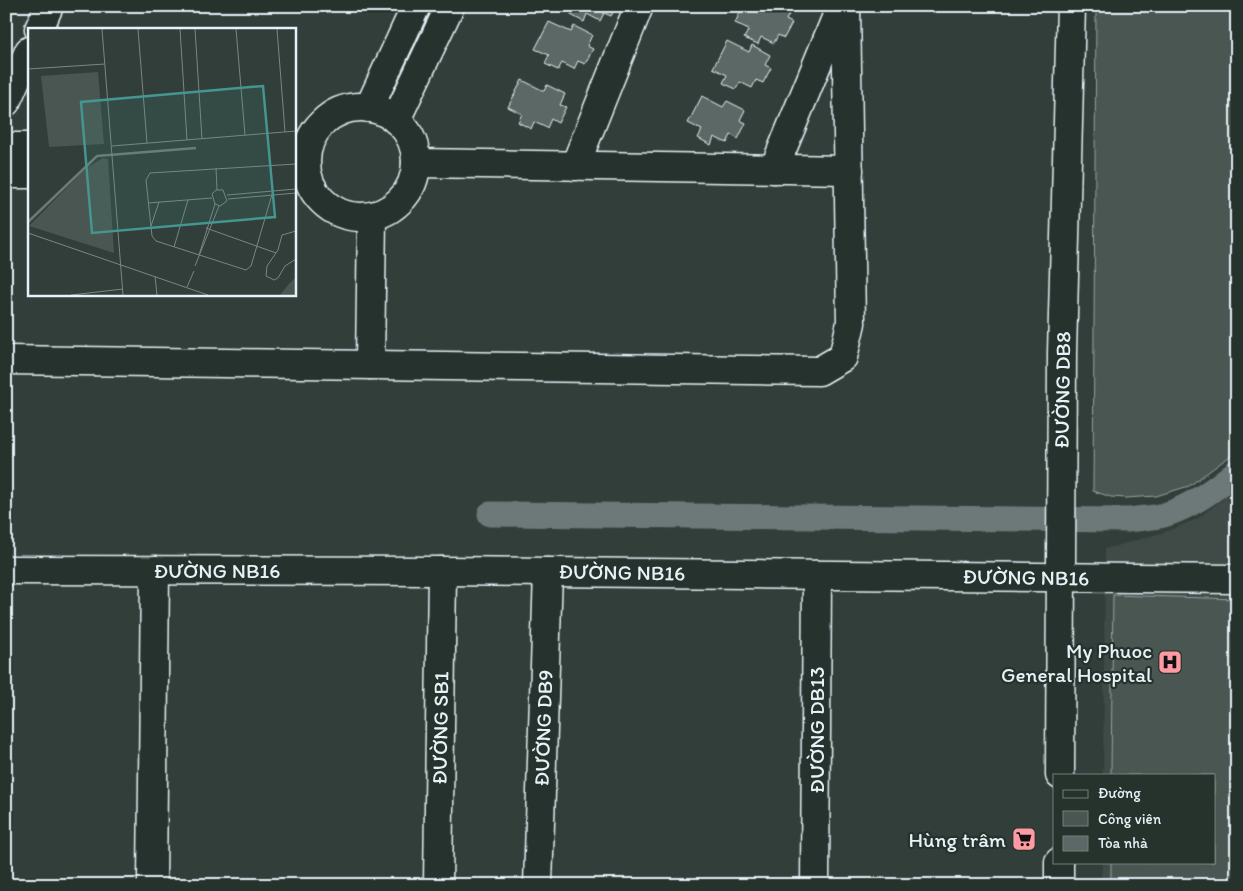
<svg xmlns="http://www.w3.org/2000/svg" width="1243" height="891" font-family="Itim,sans-serif">
  <rect width="100%" height="100%" fill="#323e39"/>
  <filter id="ink" filterUnits="userSpaceOnUse"><feTurbulence type="fractalNoise" baseFrequency=".02" numOctaves="2"/><feDisplacementMap in="SourceGraphic" scale="10" xChannelSelector="R" yChannelSelector="G"/><feConvolveMatrix kernelMatrix="1 2 1 2 8 2 1 2 1" color-interpolation-filters="sRGB"/></filter>
  <g filter="url(#ink)">
    <polygon fill="#3f4b46" points="1237,488 1237,885 1101,885 1102,862 1214,862 1214,775 1103,775 1105,549 1165,532 1197,519"/>
    <g fill="#495651" stroke="#98a4a4">
      <polygon points="1096,6 1237,6 1237,451 1189,486 1156,496 1126,498 1111,497 1093,491"/>
      <polygon points="1113,595 1237,599 1237,885 1111,885 1111,862 1214,862 1214,775 1111,775"/>
    </g>
    <g fill="none" stroke-linecap="round" stroke-linejoin="round">
      <path stroke="#6d7978" stroke-width="25" d="M490 514 1129 520C1140 518 1153 518 1164 515 1191 507 1215 489 1237 471"/>
    </g>
    <g fill="#5c6865" stroke="#e8f1f8">
      <polygon points="573,6 616,6 611,16 604,13 600,21 587,14 584,22 571,15 575,7"/>
      <polygon points="743,6 785,6 792,9 786,20 792,23 784,38 778,35 774,43 761,37 758,44 744,38 749,29 735,23"/>
      <polygon points="549,22 571,32 574,26 592,35 587,46 593,49 585,64 578,61 574,69 562,63 558,70 545,64 549,55 535,49"/>
      <polygon points="727,41 749,52 752,45 770,55 765,65 771,68 763,83 756,80 752,88 740,82 736,89 723,83 727,75 713,68"/>
      <polygon points="522,80 544,91 547,85 565,94 560,105 566,107 558,123 551,119 547,128 534,122 531,129 518,122 522,114 508,107"/>
      <polygon points="702,96 723,107 727,101 745,110 740,120 746,123 738,139 731,135 727,143 714,137 711,145 698,138 702,130 688,123"/>
    </g>
    <g fill="none" stroke-linecap="round" stroke-linejoin="round">
      <g stroke="#e8f1f8" stroke-width="31">
        <g id="minor">
          <polyline points="39,29 49,6"/>
          <polyline points="6,102 29,51"/>
          <circle cx="361" cy="162" r="55"/>
          <polyline points="369,108 416,6"/>
          <polyline points="396,120 450,6"/>
          <polyline points="6,147 29,147"/>
          <polyline points="416,163 849,170"/>
          <polyline points="575,166 639,6"/>
          <polyline points="774,169 841,6"/>
          <polyline points="6,174 29,174"/>
          <polyline points="6,360 819,371 843,357 851,323 846,6"/>
          <polyline points="370,365 372,216"/>
          <polyline points="6,570 442,571 1237,579"/>
          <polyline points="1060,775 1062,353 1071,6"/>
          <polyline points="152,885 155,570"/>
          <polyline points="438,885 442,571"/>
          <polyline points="538,885 548,572"/>
          <polyline points="815,885 817,575"/>
          <polyline points="1059,885 1059,862"/>
        </g>
      </g>
      <use href="#minor" stroke="#26332d" stroke-width="28"/>
    </g>
  </g>
  <defs>
    <g id="hospital-square" transform="scale(1.25)"><rect x="-9" y="-9" width="18" height="18" rx="4" fill="#ff9aa2" stroke="#26332d"/><path d="M-5-5h3v3.5h4V-5h3V5h-3V1.5h-4V5h-3Z" fill="#111"/></g>
    <g id="supermarket-square" transform="scale(1.25)"><rect x="-9" y="-9" width="18" height="18" rx="4" fill="#ff9aa2" stroke="#26332d"/><path d="M-6-5.5h2.5l.6 2H6L4.5 2H-2.5L-4.4-4H-6ZM-1.5 3.2a1.3 1.3 0 1 0 .1 0ZM3 3.2a1.3 1.3 0 1 0 .1 0Z" fill="#111"/></g>
  </defs>
  <g fill-rule="evenodd">
    <use href="#hospital-square" x="1170" y="662"/>
    <use href="#supermarket-square" x="1024" y="839"/>
  </g>
  <g text-anchor="middle" dominant-baseline="central" stroke-width="4.5" stroke-linejoin="round" paint-order="stroke">
    <g font-size="21" fill="#e8f1f8" stroke="#26332d">
      <text transform="translate(1062 390) rotate(-89)">ĐƯỜNG DB8</text>
      <text x="217" y="570">ĐƯỜNG NB16</text>
      <text transform="translate(622 572) rotate(1)">ĐƯỜNG NB16</text>
      <text transform="translate(1026 577) rotate(1)">ĐƯỜNG NB16</text>
      <text transform="translate(440 728) rotate(-89)">ĐƯỜNG SB1</text>
      <text transform="translate(543 728) rotate(-88)">ĐƯỜNG DB9</text>
      <text transform="translate(816 730) rotate(-90)">ĐƯỜNG DB13</text>
    </g>
    <g font-size="21" fill="#e8f1f8" stroke="#26332d" text-anchor="end">
      <text x="1152" y="650">My Phuoc<tspan x="1152" dy="24">General Hospital</tspan></text>
      <text x="1006" y="839">Hùng trâm</text>
    </g>
  </g>
  <g transform="translate(28 28)">
    <rect width="268" height="268" fill="#323e39"/>
    <path d="M70 44 76 116 21 119 13 48ZM75 130 80 131 86 225 1 198 58 140ZM267 250V267H252L259 258Z" fill="#495651"/>
    <path fill="none" stroke="#6d7978" stroke-width="2.5" d="M0 194 69 128 168 120"/>
    <path fill="none" stroke="#7b8685" stroke-width="1" d="M74 1 95 267M110 1 119 115M152 1 159 112M167 1 174 111M208 1 217 107M249 1 257 104M0 41 77 36M84 118 268 103M188 140 189 162M245 163 223 238 218 242 128 213 124 208 118 152 122 145 268 136M199 167 268 161M200 171 268 165M120 175 184 170M123 198 131 174M178 200 248 225M268 203 254 207 250 222 239 238 238 248 246 252 250 250 257 238 268 231M0 205 180 267M146 219 160 172M171 227 187 176 184 166 188 162H195L199 173 192 178 187 176M167 238 191 178M127 248 129 267M159 259 166 243M43 267 95 261"/>
    <path fill="#459590" fill-opacity="0.15" stroke="#459590" stroke-width="2.5" d="M235 58 247 189 64 205 53 74Z"/>
    <rect width="268" height="268" fill="none" stroke="#e8f1f8" stroke-width="2.5"/>
  </g>
  <rect width="1243" height="891" fill="none" stroke="#26332d" stroke-width="25"/>
  <rect x="12" y="12" width="1218" height="866" fill="none" stroke="#e8f1f8" stroke-width="2" filter="url(#ink)"/>
  <rect x="1053" y="774" width="162" height="90" fill="#26332d" stroke="#747f7e"/>
  <rect x="1063" y="790" width="25" height="8" fill="#26332d" stroke="#747f7e"/>
  <text x="1098" y="798" font-size="15" fill="#e8f1f8">Đường</text>
  <rect x="1063" y="811" width="25" height="15" fill="#495651" stroke="#747f7e"/>
  <text x="1098" y="824" font-size="15" fill="#e8f1f8">Công viên</text>
  <rect x="1063" y="836" width="25" height="15" fill="#5c6865" stroke="#747f7e"/>
  <text x="1098" y="848" font-size="15" fill="#e8f1f8">Tòa nhà</text>
</svg>
